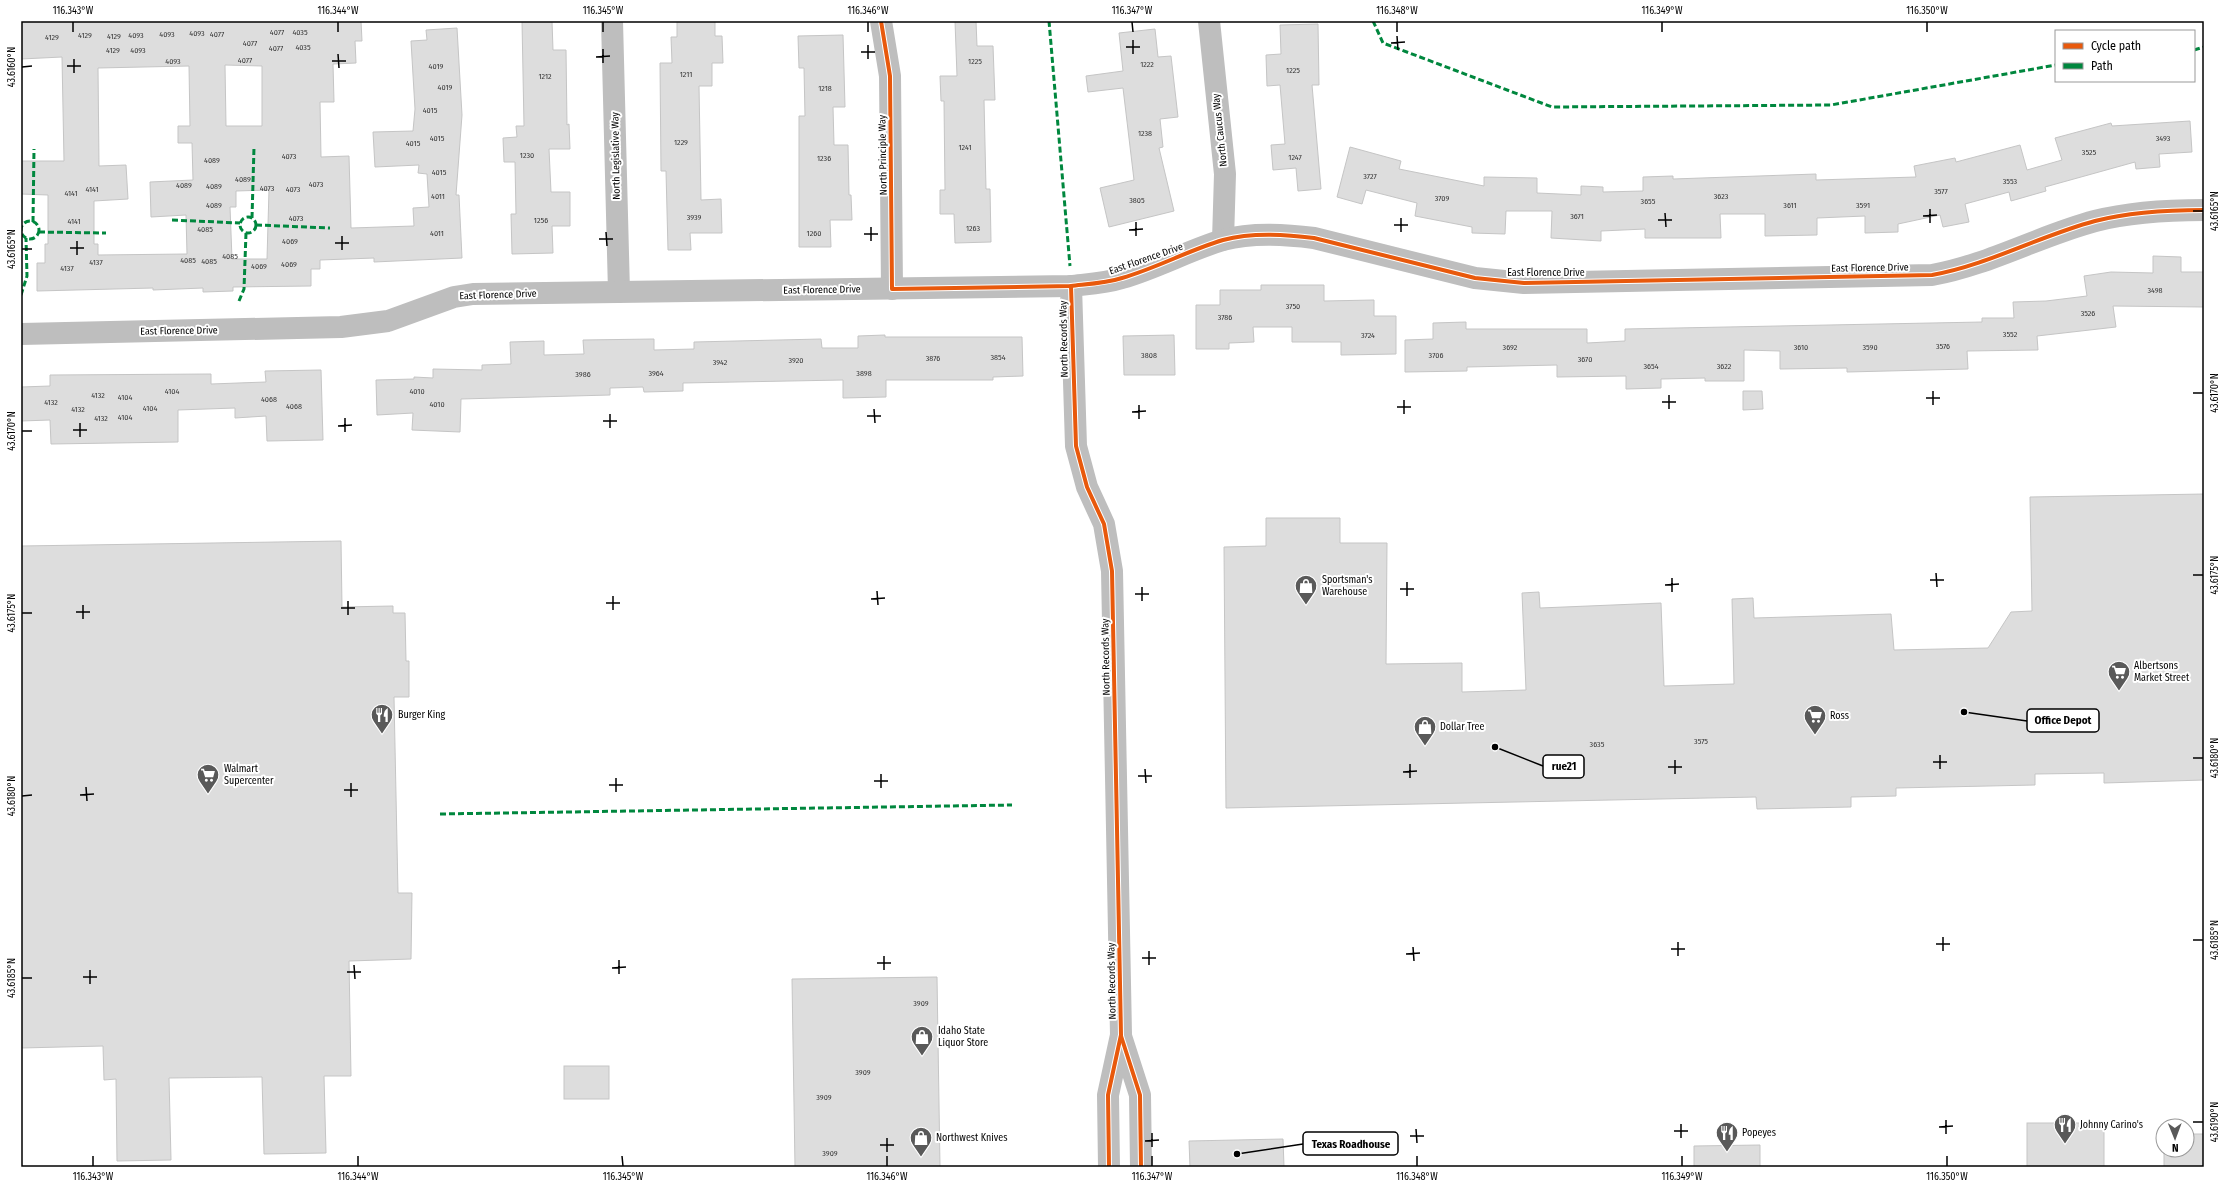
<svg xmlns="http://www.w3.org/2000/svg" width="2225" height="1188" font-family="'Fira Sans Condensed',sans-serif">
  <rect width="100%" height="100%" fill="#fff"/>
  <g fill="#ddd" stroke="#c5c5c5" fill-rule="evenodd">
    <path d="M21 21H361L362 41H355L356 63 333 64 334 102H320L321 157 349 156 351 228 414 226 413 208 429 207 427 174 418 173 419 165 375 167 373 132 413 131 415 109 411 41 427 40 426 30 457 28 462 115 456 195H459L462 258 374 262V258L320 260V269H311V286L233 287V291L203 292V288L153 290V288L37 291V263H45V244H48V195L21 194V161H64L62 57 21 59ZM225 65 262 66V126H226ZM189 66 190 126H178V143H192L193 180 150 182 151 217 186 215 187 254 98 255V244H94V201L128 199 126 165 99 166 98 68ZM269 190 267 259H232L230 207H236V191Z"/>
    <polygon points="522,21 552,21 553,50 566,50 567,125 569,124 570,149 549,149 551,192 570,192 570,226 552,226 553,253 512,254 511,214 516,214 515,162 504,162 503,138 517,137 516,126 524,126"/>
    <polygon points="677,21 715,21 715,36 722,36 723,63 712,63 712,86 699,86 701,200 721,199 722,233 690,233 691,250 668,250 666,171 661,171 660,63 672,63 671,37 677,37"/>
    <polygon points="955,21 976,21 977,46 993,46 995,100 984,100 986,189 990,189 991,242 955,243 954,214 940,214 940,190 945,190 944,101 941,101 940,76 957,76"/>
    <polygon points="1318,24 1319,85 1312,85 1321,189 1298,191 1296,168 1273,170 1271,145 1285,144 1280,85 1267,86 1266,55 1281,54 1280,25"/>
    <polygon points="1155,29 1158,57 1171,56 1178,117 1160,119 1163,147 1159,148 1174,211 1109,227 1100,188 1134,180 1123,88 1088,92 1086,76 1123,71 1119,33"/>
    <polygon points="843,35 845,107 833,107 834,145 848,145 849,195 851,195 852,220 830,220 831,247 799,247 799,116 805,116 804,68 799,68 798,36"/>
    <polygon points="2190,121 2192,152 2159,154 2160,167 2136,169 2135,162 2045,187 2046,191 2011,201 2009,192 1965,204 1969,222 1943,227 1940,215 1898,224 1898,232 1865,233 1865,216 1817,218 1817,235 1765,236 1765,214 1720,214 1721,238 1645,238 1645,229 1601,231 1601,241 1551,238 1552,211 1506,211 1505,234 1472,233 1472,227 1415,216 1417,203 1366,190 1362,204 1337,197 1350,147 1401,161 1399,169 1484,186 1484,177 1537,178 1537,193 1581,195 1581,186 1603,187 1603,192 1643,191 1643,177 1673,176 1673,179 1816,174 1816,180 1916,177 1914,166 1955,158 1956,162 2020,145 2027,170 2062,160 2055,138 2111,123 2112,126"/>
    <polygon points="2153,256 2181,257 2181,272 2204,272 2204,307 2113,306 2116,327 2037,336 2038,350 1967,351 1968,369 1847,372 1847,368 1780,369 1780,351 1744,350 1744,381 1705,381 1705,378 1661,379 1661,388 1626,389 1626,376 1557,377 1557,365 1467,367 1467,371 1405,372 1405,340 1433,339 1433,323 1466,322 1466,329 1587,329 1587,343 1625,341 1625,329 1982,322 1982,318 2014,318 2013,302 2046,301 2087,296 2084,276 2111,272 2153,273"/>
    <polygon points="1261,285 1324,285 1324,301 1374,300 1374,316 1396,316 1396,354 1341,355 1341,342 1292,342 1292,327 1253,327 1254,342 1229,343 1229,349 1196,349 1196,305 1220,305 1220,290 1261,290"/>
    <polygon points="885,335 885,337 1022,337 1023,376 993,377 993,380 886,380 886,397 843,398 843,380 683,383 683,391 644,392 643,387 610,388 610,395 461,399 460,432 412,430 413,413 377,415 376,380 414,379 414,377 433,378 433,369 482,370 482,365 511,364 510,342 544,341 544,355 584,354 583,340 654,339 654,350 694,349 694,342 821,339 822,348 858,348 858,336"/>
    <polygon points="1174,335 1175,375 1124,375 1123,336"/>
    <polygon points="321,370 323,440 267,441 266,416 235,418 235,408 178,410 178,442 51,444 50,420 21,421 21,387 50,386 50,375 211,374 211,384 266,382 265,371"/>
    <polygon points="1743,391 1762,391 1763,409 1743,410"/>
    <polygon points="2204,494 2204,780 2104,783 2104,773 2035,774 2035,785 1896,788 1896,796 1851,797 1851,807 1757,809 1756,797 1226,808 1224,547 1266,546 1266,518 1340,518 1340,543 1387,543 1386,664 1462,663 1462,692 1526,690 1522,593 1539,592 1540,608 1661,603 1664,686 1734,684 1732,599 1753,598 1754,618 1891,614 1894,650 1988,648 2011,612 2032,611 2030,497"/>
    <polygon points="341,541 342,607 393,606 393,613 405,613 406,661 409,661 409,697 394,697 398,893 412,893 411,959 349,961 351,1076 324,1076 326,1153 264,1154 262,1077 169,1078 171,1160 117,1161 116,1079 104,1080 103,1046 21,1048 21,546"/>
    <polygon points="937,977 940,1167 795,1167 792,979"/>
    <rect x="564" y="1066" width="45" height="33"/>
    <rect x="2027" y="1123" width="77" height="44"/>
    <polygon points="2187,1134 2204,1134 2204,1167 2164,1167 2164,1150 2187,1150"/>
    <polygon points="1283,1139 1284,1167 1190,1167 1189,1141"/>
    <polygon points="1760,1145 1760,1167 1694,1167 1694,1146"/>
  </g>
  <g fill="none" stroke-linecap="round" stroke-linejoin="round">
    <g stroke="#bebebe" stroke-width="22">
      <polyline points="612,21 619,292"/>
      <polyline points="881,21 890,76 892,289"/>
      <polyline points="1209,21 1225,174 1223,240"/>
      <polyline points="1071,286 1076,446 1087,487 1104,524 1112,571 1121,1035 1108,1095 1109,1167"/>
      <path d="M21 334 341 327 388 321 454 297 473 294 1071 286C1088 284 1106 283 1122 278 1157 268 1189 250 1223 240 1252 232 1284 234 1314 238L1475 278 1524 283 1932 275C1988 265 2039 236 2095 221 2130 212 2167 210 2204 210"/>
      <polyline points="1121,1036 1140,1095 1141,1167"/>
    </g>
    <g stroke="#00873e" stroke-width="3" stroke-dasharray="6 3" stroke-linecap="butt">
      <polyline points="1049,21 1070,266"/>
      <polyline points="1373,21 1383,43 1552,107 1831,105 2056,65"/>
      <polyline points="2194,50 2204,47"/>
      <circle cx="248" cy="225" r="8"/>
      <polyline points="252,218 254,147"/>
      <polyline points="172,220 240,223"/>
      <circle cx="30" cy="230" r="9"/>
      <polyline points="33,222 34,149"/>
      <polyline points="256,225 330,228"/>
      <polyline points="39,232 106,233"/>
      <polyline points="21,295 27,276 26,238"/>
      <polyline points="239,301 244,289 246,233"/>
      <polyline points="440,814 1012,805"/>
    </g>
    <g stroke="#fff" stroke-width="6">
      <g id="cycleway">
        <path d="M881 21 890 76 892 289 1071 286C1088 284 1106 283 1122 278 1157 268 1189 250 1223 240 1252 232 1284 234 1314 238L1475 278 1524 283 1932 275C1988 265 2039 236 2095 221 2130 212 2167 210 2204 210"/>
        <polyline points="1071,286 1076,446 1087,487 1104,524 1112,571 1121,1035 1108,1095 1109,1167"/>
        <polyline points="1121,1036 1140,1095 1141,1167"/>
      </g>
    </g>
    <use href="#cycleway" stroke="#e8590c" stroke-width="4"/>
  </g>
  <path fill="none" stroke="#000" stroke-width="1.5" d="M73 22V32M338 22V32M603 22V32M868 22V32M1132 22 1133 32M1397 22V32M1662 22V32M1927 22V32M1397 36 1398 50M1133 40V54M1391 43 1405 42M868 45V59M1126 47H1140M603 49V63M861 52H875M338 54 339 68M596 57 610 56M74 59V73M332 61H346M67 66H81M22 67 32 66M1930 209V223M2193 211H2203M1665 213 1666 227M1923 216 1937 215M1401 218V232M1658 220H1672M1136 222V236M1394 225H1408M871 227V241M1129 230 1143 229M606 232 607 246M864 234H878M342 236V250M599 239H613M77 241V255M335 243H349M70 248H84M22 249H32M1933 391V405M2193 393H2203M1669 395V409M1926 398H1940M1404 400V414M1662 402H1676M1139 405V419M1397 407H1411M874 409 875 423M1132 412 1146 411M610 414V428M867 416H881M345 418V432M603 421H617M80 423V437M338 426 352 425M73 430H87M22 431H32M1936 573 1937 587M2193 575H2203M1672 578V592M1930 580H1944M1407 582V596M1665 585 1679 584M1142 587V601M1400 589H1414M877 591 878 605M1135 594H1149M613 596V610M871 599 885 598M348 601V615M606 603H620M83 605V619M341 608H355M76 612H90M22 613H32M1940 755V769M2193 758H2203M1675 760V774M1933 762H1947M1410 764V778M1668 767H1682M1145 769 1146 783M1403 772 1417 771M881 774V788M1138 776H1152M616 778V792M874 781H888M351 783V797M609 785H623M86 787 87 801M344 790H358M80 795 94 794M22 796 32 795M1943 937V951M2193 940H2203M1678 942V956M1936 944H1950M1413 947 1414 961M1671 949H1685M1149 951V965M1406 954 1420 953M884 956V970M1142 958H1156M619 960V974M877 963H891M354 965 355 979M612 968 626 967M90 970V984M347 972H361M83 977H97M22 978H32M1946 1120V1134M2193 1122H2203M1681 1124V1138M1939 1127 1953 1126M1416 1129 1417 1143M1674 1131H1688M1152 1133V1147M1410 1136H1424M887 1138V1152M1145 1141 1159 1140M880 1145H894M93 1156V1166M358 1156V1166M622 1156 623 1166M887 1156V1166M1152 1156V1166M1417 1156V1166M1682 1156V1166M1947 1156V1166"/>
  <defs>
    <g id="shop-pin" transform="scale(1.15)"><path d="M0 17L-7.5 6A9.5 9.5 0 1 1 7.5 6Z" fill="#595959" stroke="#fff"/><path d="M-5-2.5h2.3a2.7 3.5 0 0 1 5.4 0H5L5.5 6h-11ZM-1.5-2.5h3a1.5 2.3 0 0 0-3 0Z" fill="#fff"/></g>
    <g id="supermarket-pin" transform="scale(1.15)"><path d="M0 17L-7.5 6A9.5 9.5 0 1 1 7.5 6Z" fill="#595959" stroke="#fff"/><path d="M-6-5.5h2.5l.6 2H6L4.5 2H-2.5L-4.4-4H-6ZM-1.5 3.2a1.3 1.3 0 1 0 .1 0ZM3 3.2a1.3 1.3 0 1 0 .1 0Z" fill="#fff"/></g>
    <g id="restaurant-pin" transform="scale(1.15)"><path d="M0 17L-7.5 6A9.5 9.5 0 1 1 7.5 6Z" fill="#595959" stroke="#fff"/><path d="M-5-6h1v4h1v-4h1v4h1v-4h1v5L-1.5 .5V6h-2V.5L-5-1ZM5-6V6H3V1.5H1.5Q1.5-4 5-6Z" fill="#fff"/></g>
  </defs>
  <g fill-rule="evenodd">
    <use href="#shop-pin" x="1306" y="586"/>
    <use href="#supermarket-pin" x="2119" y="672"/>
    <use href="#restaurant-pin" x="382" y="715"/>
    <use href="#supermarket-pin" x="1815" y="716"/>
    <use href="#shop-pin" x="1425" y="727"/>
    <use href="#supermarket-pin" x="208" y="775"/>
    <use href="#shop-pin" x="922" y="1037"/>
    <use href="#restaurant-pin" x="2065" y="1125"/>
    <use href="#restaurant-pin" x="1727" y="1133"/>
    <use href="#shop-pin" x="921" y="1138"/>
  </g>
  <g text-anchor="middle" dominant-baseline="central" stroke-width="4" stroke-linejoin="round" paint-order="stroke">
    <g font-size="8" fill="#373737">
      <text x="277" y="32">4077</text>
      <text x="300" y="32">4035</text>
      <text x="197" y="33">4093</text>
      <text x="167" y="34">4093</text>
      <text x="217" y="34">4077</text>
      <text x="85" y="35">4129</text>
      <text x="136" y="35">4093</text>
      <text x="114" y="36">4129</text>
      <text x="52" y="37">4129</text>
      <text x="250" y="43">4077</text>
      <text x="303" y="47">4035</text>
      <text x="276" y="48">4077</text>
      <text x="113" y="50">4129</text>
      <text x="138" y="50">4093</text>
      <text x="245" y="60">4077</text>
      <text x="173" y="61">4093</text>
      <text x="975" y="61">1225</text>
      <text x="1147" y="64">1222</text>
      <text x="436" y="66">4019</text>
      <text x="1293" y="70">1225</text>
      <text x="686" y="74">1211</text>
      <text x="545" y="76">1212</text>
      <text x="445" y="87">4019</text>
      <text x="825" y="88">1218</text>
      <text x="430" y="110">4015</text>
      <text x="1145" y="133">1238</text>
      <text x="437" y="138">4015</text>
      <text x="2163" y="138">3493</text>
      <text x="681" y="142">1229</text>
      <text x="413" y="143">4015</text>
      <text x="965" y="147">1241</text>
      <text x="2089" y="152">3525</text>
      <text x="527" y="155">1230</text>
      <text x="289" y="156">4073</text>
      <text x="1295" y="157">1247</text>
      <text x="824" y="158">1236</text>
      <text x="212" y="160">4089</text>
      <text x="439" y="172">4015</text>
      <text x="1370" y="176">3727</text>
      <text x="243" y="179">4089</text>
      <text x="2010" y="181">3553</text>
      <text x="316" y="184">4073</text>
      <text x="184" y="185">4089</text>
      <text x="214" y="186">4089</text>
      <text x="267" y="188">4073</text>
      <text x="92" y="189">4141</text>
      <text x="293" y="189">4073</text>
      <text x="1941" y="191">3577</text>
      <text x="71" y="193">4141</text>
      <text x="438" y="196">4011</text>
      <text x="1721" y="196">3623</text>
      <text x="1442" y="198">3709</text>
      <text x="1137" y="200">3805</text>
      <text x="1648" y="201">3655</text>
      <text x="214" y="205">4089</text>
      <text x="1790" y="205">3611</text>
      <text x="1863" y="205">3591</text>
      <text x="1577" y="216">3671</text>
      <text x="694" y="217">3939</text>
      <text x="296" y="218">4073</text>
      <text x="541" y="220">1256</text>
      <text x="74" y="221">4141</text>
      <text x="973" y="228">1263</text>
      <text x="205" y="229">4085</text>
      <text x="437" y="233">4011</text>
      <text x="814" y="233">1260</text>
      <text x="290" y="241">4069</text>
      <text x="230" y="256">4085</text>
      <text x="188" y="260">4085</text>
      <text x="209" y="261">4085</text>
      <text x="96" y="262">4137</text>
      <text x="289" y="264">4069</text>
      <text x="259" y="266">4069</text>
      <text x="67" y="268">4137</text>
      <text x="2155" y="290">3498</text>
      <text x="1293" y="306">3750</text>
      <text x="2088" y="313">3526</text>
      <text x="1225" y="317">3786</text>
      <text x="2010" y="334">3552</text>
      <text x="1368" y="335">3724</text>
      <text x="1943" y="346">3576</text>
      <text x="1510" y="347">3692</text>
      <text x="1801" y="347">3610</text>
      <text x="1870" y="347">3590</text>
      <text x="1149" y="355">3808</text>
      <text x="1436" y="355">3706</text>
      <text x="998" y="357">3854</text>
      <text x="933" y="358">3876</text>
      <text x="1585" y="359">3670</text>
      <text x="796" y="360">3920</text>
      <text x="720" y="362">3942</text>
      <text x="1651" y="366">3654</text>
      <text x="1724" y="366">3622</text>
      <text x="656" y="373">3964</text>
      <text x="864" y="373">3898</text>
      <text x="583" y="374">3986</text>
      <text x="172" y="391">4104</text>
      <text x="417" y="391">4010</text>
      <text x="98" y="395">4132</text>
      <text x="125" y="397">4104</text>
      <text x="269" y="399">4068</text>
      <text x="51" y="402">4132</text>
      <text x="437" y="404">4010</text>
      <text x="294" y="406">4068</text>
      <text x="150" y="408">4104</text>
      <text x="78" y="409">4132</text>
      <text x="125" y="417">4104</text>
      <text x="101" y="418">4132</text>
      <text x="1701" y="741">3575</text>
      <text x="1597" y="744">3635</text>
      <text x="921" y="1003">3909</text>
      <text x="863" y="1072">3909</text>
      <text x="824" y="1097">3909</text>
      <text x="830" y="1153">3909</text>
    </g>
    <g font-size="10" fill="#000" stroke="#fff">
      <text transform="translate(1220 130) rotate(-96)">North Caucus Way</text>
      <text transform="translate(883 155) rotate(-91)">North Principle Way</text>
      <text transform="translate(616 156) rotate(-91)">North Legislative Way</text>
      <text transform="translate(1146 259) rotate(-19)">East Florence Drive</text>
      <text transform="translate(1870 268) rotate(-1)">East Florence Drive</text>
      <text x="1546" y="273">East Florence Drive</text>
      <text transform="translate(822 290) rotate(-1)">East Florence Drive</text>
      <text transform="translate(498 295) rotate(-2)">East Florence Drive</text>
      <text transform="translate(179 331) rotate(-1)">East Florence Drive</text>
      <text transform="translate(1064 339) rotate(-91)">North Records Way</text>
      <text transform="translate(1106 657) rotate(-91)">North Records Way</text>
      <text transform="translate(1112 981) rotate(-91)">North Records Way</text>
    </g>
    <g font-size="10" fill="#000" stroke="#fff" text-anchor="start">
      <text x="1322" y="580">Sportsman's<tspan x="1322" dy="12">Warehouse</tspan></text>
      <text x="2134" y="666">Albertsons<tspan x="2134" dy="12">Market Street</tspan></text>
      <text x="398" y="715">Burger King</text>
      <text x="1830" y="716">Ross</text>
      <text x="1440" y="727">Dollar Tree</text>
      <text x="224" y="769">Walmart<tspan x="224" dy="12">Supercenter</tspan></text>
      <text x="938" y="1031">Idaho State<tspan x="938" dy="12">Liquor Store</tspan></text>
      <text x="2080" y="1125">Johnny Carino's</text>
      <text x="1742" y="1133">Popeyes</text>
      <text x="936" y="1138">Northwest Knives</text>
    </g>
  </g>
  <path fill="none" stroke="#000" stroke-width="1.5" d="M1964 712L2027 721M1495 747L1543 766M1237 1154L1303 1144"/>
  <g fill="#000" stroke="#fff" stroke-width="1.5">
    <circle cx="1964" cy="712" r="4"/>
    <circle cx="1495" cy="747" r="4"/>
    <circle cx="1237" cy="1154" r="4"/>
  </g>
  <g fill="#fff" stroke="#000" stroke-width="1.5">
    <rect x="2027" y="709" width="72" height="23" rx="4"/>
    <rect x="1543" y="755" width="41" height="23" rx="4"/>
    <rect x="1303" y="1132" width="95" height="23" rx="4"/>
  </g>
  <g font-size="11" text-anchor="middle" font-weight="bold" fill="#000">
    <text x="2063" y="724">Office Depot</text>
    <text x="1564" y="770">rue21</text>
    <text x="1351" y="1148">Texas Roadhouse</text>
  </g>
  <rect width="2225" height="1188" fill="none" stroke="#ffffff" stroke-width="44"/>
  <rect x="2055" y="30" width="140" height="52" fill="#ffffff" stroke="#999999"/>
  <rect x="2063" y="43" width="20" height="6" fill="#e8590c" stroke="#999999"/>
  <text x="2091" y="50" font-size="12" fill="#000000">Cycle path</text>
  <rect x="2063" y="63" width="20" height="6" fill="#00873e" stroke="#999999"/>
  <text x="2091" y="70" font-size="12" fill="#000000">Path</text>
  <g transform="translate(2175 1138) rotate(179)"><circle r="19" fill="#ffffff" stroke="#999999"/>
  <path d="M0-3L7 15L0 10L-7 15Z" fill="#595959"/>
  <text y="-6" font-size="11" font-weight="bold" text-anchor="middle" fill="#000000">N</text>
  </g>
  <rect x="22" y="22" width="2181" height="1144" fill="none" stroke="#000" stroke-width="1.5"/>
  <g font-size="10" text-anchor="middle" fill="#000">
    <text x="73" y="14">116.343°W</text>
    <text x="338" y="14">116.344°W</text>
    <text x="603" y="14">116.345°W</text>
    <text x="868" y="14">116.346°W</text>
    <text x="1132" y="14">116.347°W</text>
    <text x="1397" y="14">116.348°W</text>
    <text x="1662" y="14">116.349°W</text>
    <text x="1927" y="14">116.350°W</text>
    <text transform="translate(11 67) rotate(-90)" y="4">43.6160°N</text>
    <text transform="translate(2214 211) rotate(-90)" y="4">43.6165°N</text>
    <text transform="translate(11 249) rotate(-90)" y="4">43.6165°N</text>
    <text transform="translate(2214 393) rotate(-90)" y="4">43.6170°N</text>
    <text transform="translate(11 431) rotate(-90)" y="4">43.6170°N</text>
    <text transform="translate(2214 575) rotate(-90)" y="4">43.6175°N</text>
    <text transform="translate(11 613) rotate(-90)" y="4">43.6175°N</text>
    <text transform="translate(2214 758) rotate(-90)" y="4">43.6180°N</text>
    <text transform="translate(11 796) rotate(-90)" y="4">43.6180°N</text>
    <text transform="translate(2214 940) rotate(-90)" y="4">43.6185°N</text>
    <text transform="translate(11 978) rotate(-90)" y="4">43.6185°N</text>
    <text transform="translate(2214 1122) rotate(-90)" y="4">43.6190°N</text>
    <text x="93" y="1180">116.343°W</text>
    <text x="358" y="1180">116.344°W</text>
    <text x="623" y="1180">116.345°W</text>
    <text x="887" y="1180">116.346°W</text>
    <text x="1152" y="1180">116.347°W</text>
    <text x="1417" y="1180">116.348°W</text>
    <text x="1682" y="1180">116.349°W</text>
    <text x="1947" y="1180">116.350°W</text>
  </g>
</svg>
